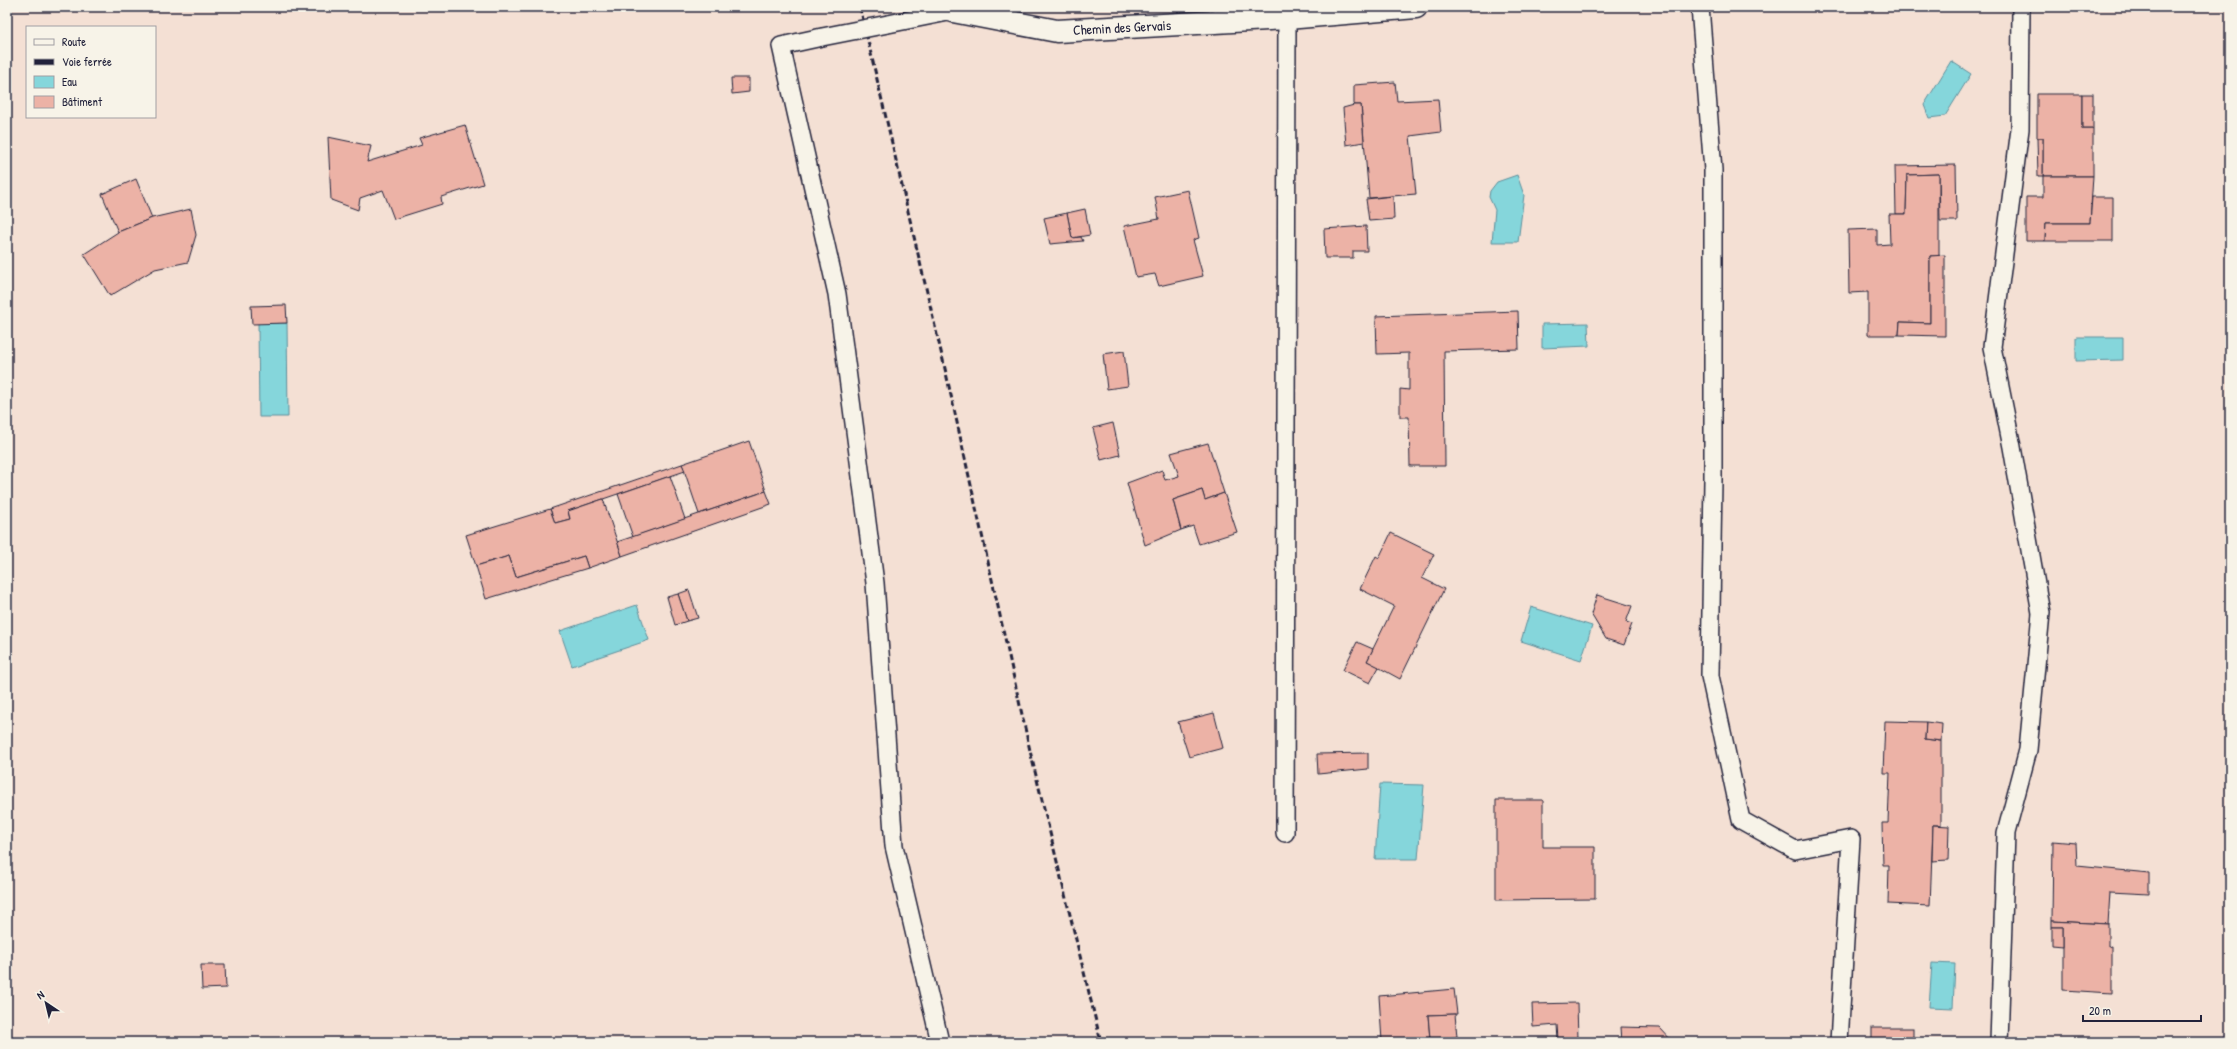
<svg xmlns="http://www.w3.org/2000/svg" width="2237" height="1049" font-family="'Patrick Hand',sans-serif">
  <rect width="100%" height="100%" fill="#f4e0d4"/>
  <filter id="ink" filterUnits="userSpaceOnUse"><feTurbulence type="fractalNoise" baseFrequency=".025" numOctaves="2"/><feDisplacementMap in="SourceGraphic" scale="8" xChannelSelector="R" yChannelSelector="G"/><feConvolveMatrix kernelMatrix="1 2 1 2 8 2 1 2 1" color-interpolation-filters="sRGB"/></filter>
  <g filter="url(#ink)">
    <g fill="#85d6db" stroke="#5d8e9b">
      <polygon points="1951,61 1971,74 1945,116 1929,118 1924,105"/>
      <polygon points="1517,175 1524,195 1518,242 1492,242 1495,210 1489,197 1490,191 1497,182"/>
      <polygon points="258,323 287,323 288,417 259,417"/>
      <polygon points="1588,323 1589,346 1542,348 1542,324"/>
      <polygon points="2076,337 2123,337 2123,360 2076,361"/>
      <polygon points="637,605 649,640 572,666 560,631"/>
      <polygon points="1531,607 1592,626 1581,660 1521,641"/>
      <polygon points="1380,784 1424,785 1418,859 1375,859"/>
      <polygon points="1932,963 1955,964 1953,1008 1929,1007"/>
    </g>
    <g fill="#ecb2a6" stroke="#22223b">
      <polygon points="731,78 749,78 749,92 732,94"/>
      <polygon points="1395,82 1397,101 1438,99 1441,132 1410,136 1416,194 1369,198 1361,105 1354,105 1354,85"/>
      <polygon points="2037,94 2082,94 2082,129 2093,129 2093,176 2043,176 2043,138 2037,138"/>
      <rect x="2082" y="94" width="11" height="35"/>
      <polygon points="1354,105 1361,105 1364,142 1346,145 1343,108"/>
      <polygon points="465,125 483,184 441,197 442,204 394,219 383,190 360,198 358,210 331,200 328,137 371,146 367,162 422,145 419,138"/>
      <polygon points="2037,138 2043,138 2043,176 2038,176"/>
      <polygon points="1956,165 1957,221 1940,221 1939,174 1907,175 1906,214 1896,214 1895,166"/>
      <polygon points="1939,174 1939,256 1930,256 1930,323 1900,322 1899,335 1868,335 1868,292 1849,293 1848,230 1877,229 1877,245 1890,244 1889,214 1906,214 1907,175"/>
      <polygon points="2043,176 2093,176 2090,223 2046,223 2045,241 2026,241 2026,197 2043,197"/>
      <polygon points="136,179 152,218 118,232 102,194"/>
      <polygon points="1188,190 1199,238 1193,240 1203,276 1159,286 1155,274 1136,277 1124,226 1159,219 1155,197"/>
      <polygon points="1393,196 1394,219 1369,221 1366,199"/>
      <polygon points="2092,197 2113,197 2113,241 2045,241 2046,223 2090,223"/>
      <polygon points="191,209 196,235 188,262 155,269 110,296 84,254 118,232 152,218"/>
      <polygon points="1085,209 1090,235 1072,238 1067,213"/>
      <polygon points="1067,213 1072,238 1081,237 1083,241 1050,244 1044,218"/>
      <polygon points="1366,226 1367,251 1353,251 1353,258 1325,258 1324,229"/>
      <polygon points="1945,255 1945,336 1899,335 1900,322 1930,323 1930,256"/>
      <polygon points="286,305 287,323 252,324 251,306"/>
      <polygon points="1518,311 1519,349 1444,351 1445,466 1410,466 1409,417 1400,417 1400,389 1409,390 1409,353 1377,354 1376,316"/>
      <polygon points="1124,351 1128,386 1107,389 1103,354"/>
      <polygon points="1113,423 1120,455 1101,460 1093,428"/>
      <polygon points="749,441 766,491 699,514 682,464"/>
      <polygon points="1208,443 1224,493 1205,500 1202,490 1173,500 1181,530 1145,545 1127,483 1162,470 1165,480 1179,476 1171,453"/>
      <polygon points="682,464 685,471 568,511 570,519 555,523 550,509"/>
      <polygon points="670,476 685,519 633,537 618,494"/>
      <polygon points="1202,490 1205,500 1224,493 1237,532 1199,544 1193,526 1181,530 1173,500"/>
      <polygon points="766,491 771,504 622,556 617,542"/>
      <polygon points="603,499 622,556 588,568 584,556 516,577 509,556 476,566 466,535 550,509 555,523 570,519 568,511"/>
      <polygon points="1391,533 1434,554 1422,578 1444,589 1400,679 1367,661 1394,606 1360,589 1376,556 1379,558"/>
      <polygon points="509,556 516,577 584,556 588,568 486,599 476,566"/>
      <polygon points="689,590 698,618 687,621 678,594"/>
      <polygon points="678,594 687,621 675,625 667,597"/>
      <polygon points="1597,595 1632,606 1626,622 1632,624 1624,645 1606,639 1591,614"/>
      <polygon points="1357,642 1373,649 1367,661 1379,667 1370,683 1343,670"/>
      <polygon points="1214,713 1223,748 1189,757 1178,722"/>
      <polygon points="1885,721 1926,722 1925,739 1941,741 1941,825 1933,825 1930,906 1888,904 1889,865 1883,865 1882,823 1888,823 1890,773 1883,773"/>
      <polygon points="1926,722 1942,724 1941,741 1925,739"/>
      <polygon points="1368,753 1368,769 1318,774 1317,754"/>
      <polygon points="1496,800 1543,800 1543,847 1595,847 1595,899 1496,900"/>
      <polygon points="1933,825 1949,826 1948,860 1932,861"/>
      <polygon points="2053,841 2076,843 2077,866 2149,873 2149,894 2110,892 2108,924 2052,921"/>
      <polygon points="2052,921 2108,924 2108,946 2112,945 2112,993 2063,990 2063,927 2052,927"/>
      <polygon points="2052,927 2063,927 2063,946 2052,945"/>
      <polygon points="201,965 225,965 226,988 202,989"/>
      <polygon points="1454,989 1457,1014 1428,1015 1430,1039 1382,1041 1379,996"/>
      <polygon points="1577,1003 1578,1040 1583,1039 1583,1042 1558,1040 1557,1025 1533,1027 1532,1004"/>
      <polygon points="1455,1014 1457,1037 1430,1039 1428,1015"/>
      <polygon points="1620,1027 1660,1028 1673,1042 1621,1042"/>
      <rect x="1872" y="1028" width="41" height="14"/>
    </g>
    <g fill="none" stroke-linecap="round" stroke-linejoin="round">
      <g stroke="#22223b" stroke-width="20">
        <g id="service">
          <polyline points="1700,7 1713,170 1713,480 1710,676 1741,820 1795,850 1851,839 1839,1042"/>
          <polyline points="888,24 953,11"/>
          <polyline points="822,37 781,46 837,294 875,583 894,846 940,1042"/>
          <polyline points="1285,833 1287,18 1293,9"/>
          <polyline points="1999,1042 2006,833 2028,750 2041,613 2012,447 1992,347 2020,129 2021,7"/>
        </g>
      </g>
      <g stroke="#22223b" stroke-width="25">
        <polyline id="minor" points="952,7 953,11 1057,31 1287,18 1416,7"/>
      </g>
      <use href="#service" stroke="#f7f3e8" stroke-width="17"/>
      <use href="#minor" stroke="#f7f3e8" stroke-width="22"/>
      <polyline stroke="#22223b" stroke-width="3" stroke-dasharray="6 3" stroke-linecap="butt" points="860,7 946,373 1031,755 1101,1042"/>
      <g stroke="#22223b" stroke-width="20" stroke-linecap="butt">
        <polyline id="service-bridge" points="822,37 888,24"/>
      </g>
      <use href="#service-bridge" stroke="#f7f3e8" stroke-width="17"/>
    </g>
  </g>
  <g text-anchor="middle" dominant-baseline="central" stroke-width="3" stroke-linejoin="round" paint-order="stroke">
    <g font-size="14" fill="#22223b" stroke="#f7f3e8">
      <text transform="translate(1122 27) rotate(-3)">Chemin des Gervais</text>
    </g>
  </g>
  <rect width="2237" height="1049" fill="none" stroke="#f7f3e8" stroke-width="24"/>
  <rect x="12" y="12" width="2213" height="1025" fill="none" stroke="#22223b" stroke-width="1.5" filter="url(#ink)"/>
  <rect x="26" y="26" width="130" height="92" fill="#f7f3e8" stroke="#a29fa3"/>
  <rect x="34" y="39" width="20" height="6" fill="#f7f3e8" stroke="#a29fa3"/>
  <text x="62" y="46" font-size="12" fill="#22223b">Route</text>
  <rect x="34" y="59" width="20" height="6" fill="#22223b" stroke="#a29fa3"/>
  <text x="62" y="66" font-size="12" fill="#22223b">Voie ferrée</text>
  <rect x="34" y="76" width="20" height="12" fill="#85d6db" stroke="#a29fa3"/>
  <text x="62" y="86" font-size="12" fill="#22223b">Eau</text>
  <rect x="34" y="96" width="20" height="12" fill="#ecb2a6" stroke="#a29fa3"/>
  <text x="62" y="106" font-size="12" fill="#22223b">Bâtiment</text>
  <g transform="translate(46 1003) rotate(325)" stroke="#f7f3e8" stroke-width="3" paint-order="stroke">
  <path d="M0-3L7 15L0 10L-7 15Z" fill="#22223b"/>
  <text y="-6" font-size="11" font-weight="bold" text-anchor="middle" fill="#22223b">N</text>
  </g>
  <path d="M2083 1015v6h118v-6" fill="none" stroke="#22223b" stroke-width="2"/>
  <text x="2089" y="1015" font-size="12" fill="#22223b" stroke="#f7f3e8" stroke-width="3" paint-order="stroke">20 m</text>
</svg>
